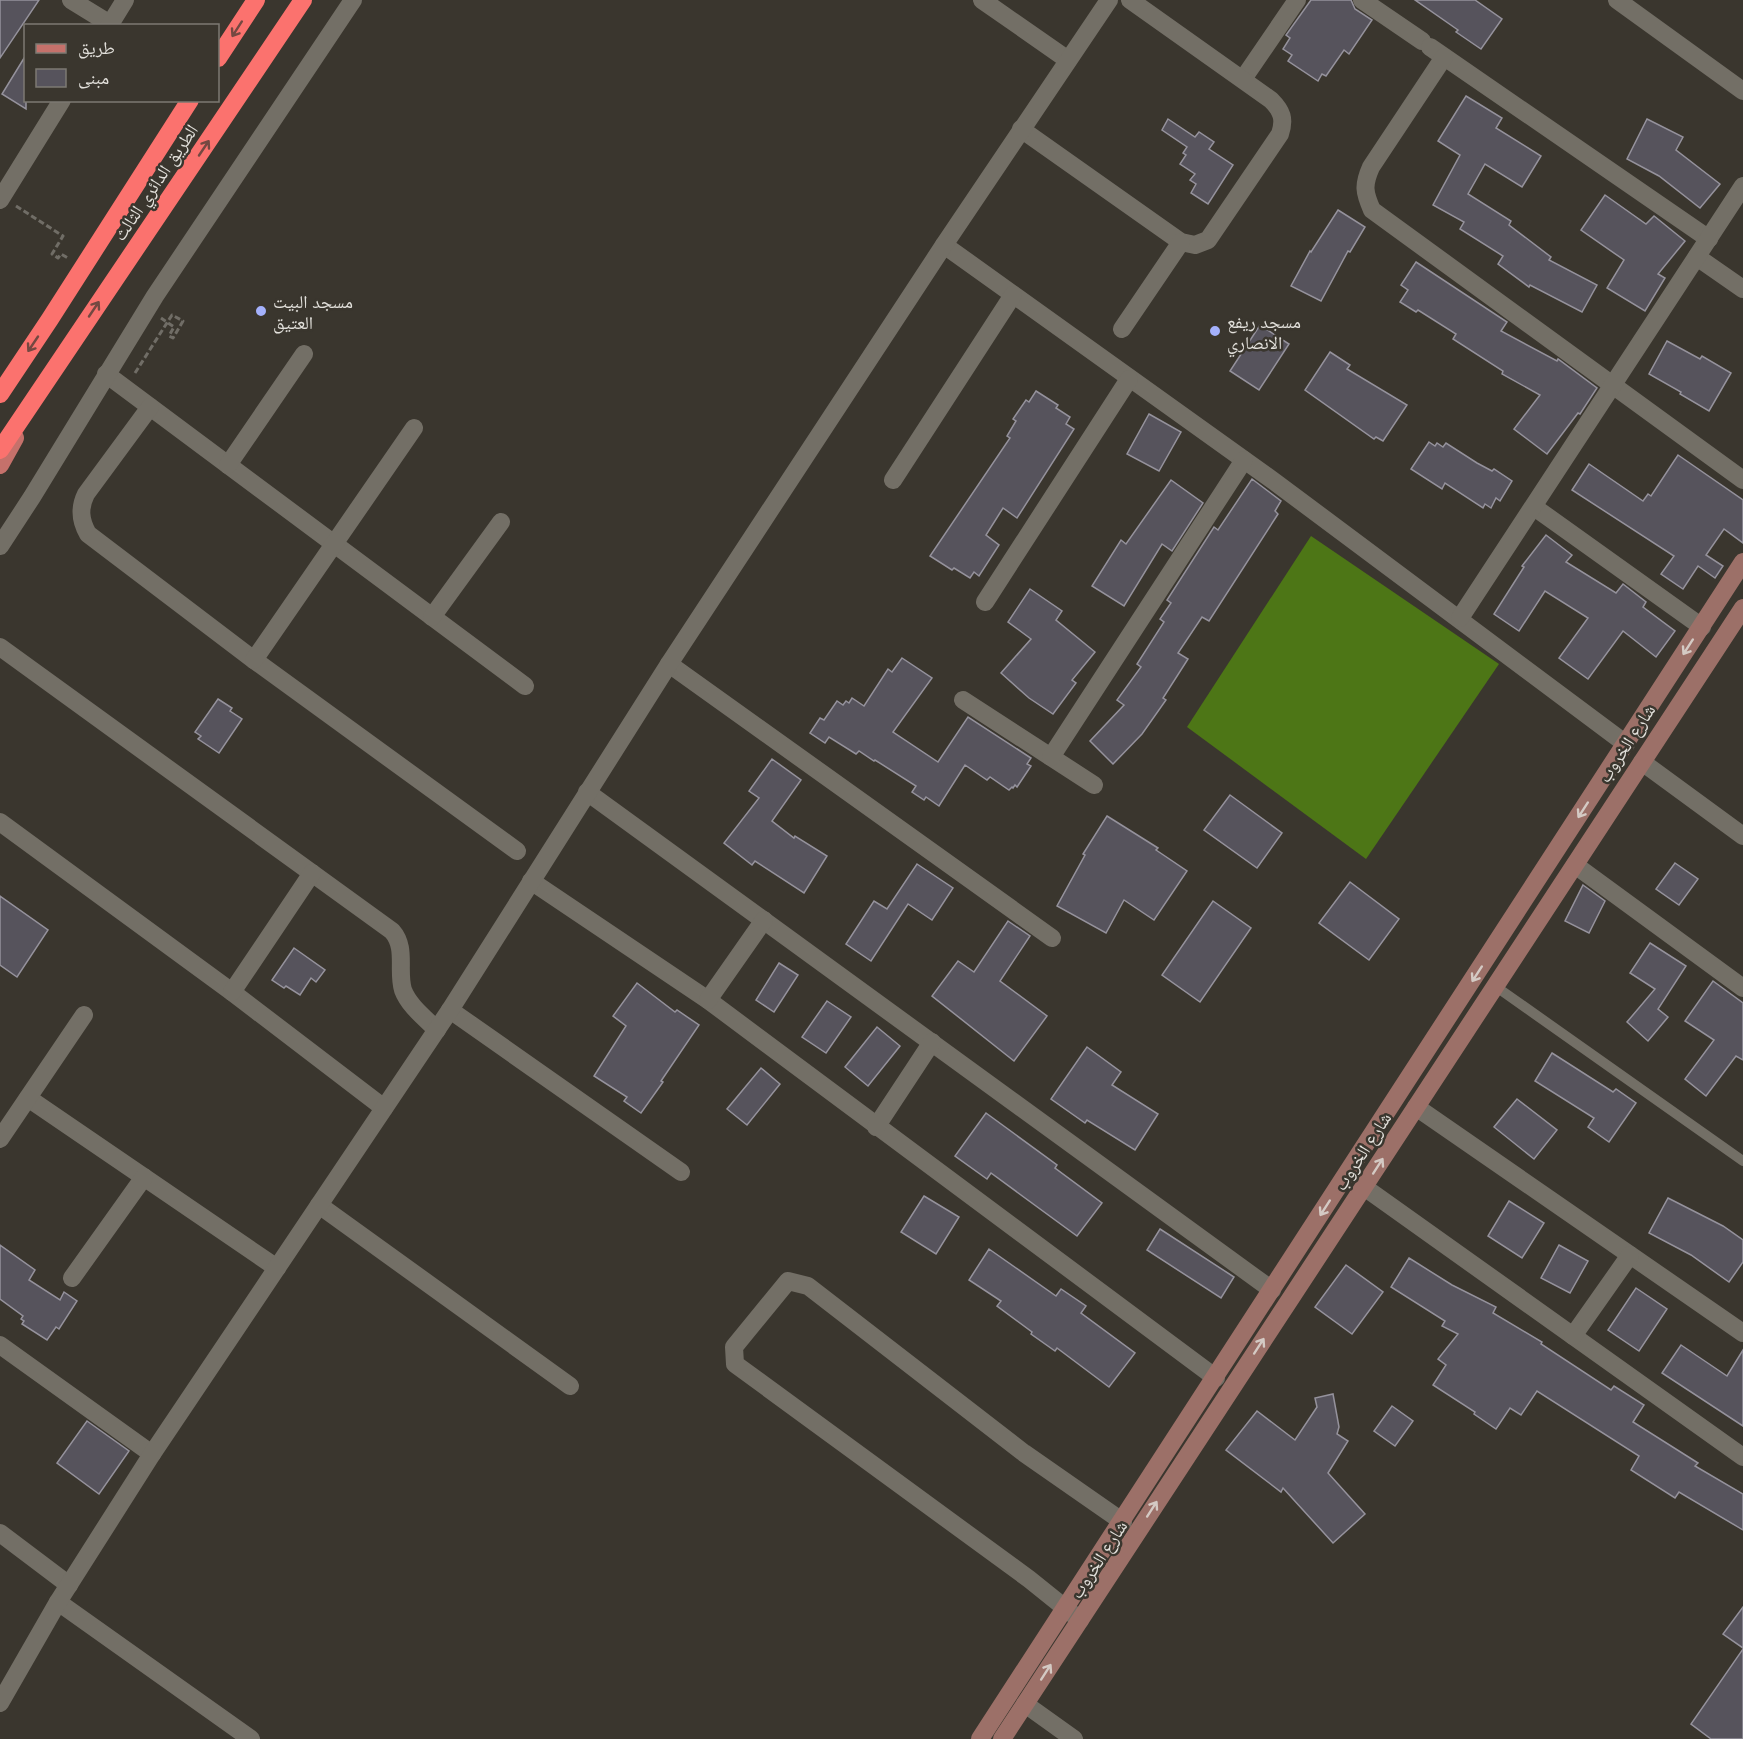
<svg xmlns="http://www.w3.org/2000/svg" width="1743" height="1739" font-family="'Noto Serif','Noto Naskh Arabic',serif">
  <rect width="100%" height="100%" fill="#3a362e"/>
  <polygon fill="#4d7616" points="1311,536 1499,664 1366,859 1187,727"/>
  <g fill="#56535c" stroke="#95929c" stroke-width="1.5">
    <polygon points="0,0 39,0 0,58"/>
    <polygon points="1311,0 1351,0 1355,9 1372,20 1349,54 1344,50 1326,76 1322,74 1318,81 1288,61 1292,55 1283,49 1290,38 1286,35"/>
    <polygon points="1415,0 1475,0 1502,19 1481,49 1456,32 1458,30"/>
    <polygon points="26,55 26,109 2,94"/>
    <polygon points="1466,96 1502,118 1496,128 1541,156 1522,187 1485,164 1468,194 1511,221 1509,225 1551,257 1549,260 1597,285 1582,312 1530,285 1529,287 1498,264 1503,256 1460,229 1464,222 1433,205 1460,155 1438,141"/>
    <polygon points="1168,119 1195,137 1199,132 1214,142 1209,149 1233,165 1208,204 1191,193 1196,184 1190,180 1195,174 1180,164 1186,155 1183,153 1187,147 1162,130"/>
    <polygon points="1647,119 1683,137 1676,150 1720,184 1700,208 1659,176 1627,159"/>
    <polygon points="1605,195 1646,224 1654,216 1685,241 1658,274 1665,278 1645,311 1607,288 1624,260 1581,230"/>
    <polygon points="1338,210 1365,227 1350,252 1348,251 1321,301 1291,286 1310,251 1311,252"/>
    <polygon points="1416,262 1507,322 1501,331 1557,361 1558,359 1597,388 1580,414 1578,413 1547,454 1514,429 1540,395 1502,374 1503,371 1453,339 1456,334 1418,310 1416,312 1400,302 1408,290 1401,285"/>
    <polygon points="1260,325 1289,344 1259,390 1230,371"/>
    <polygon points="1667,341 1700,359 1702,356 1731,373 1709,411 1680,394 1681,392 1649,374"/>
    <polygon points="1330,352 1350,365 1347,369 1407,405 1383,441 1376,437 1374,439 1305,390"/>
    <polygon points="1036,391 1058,405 1056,408 1070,417 1066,424 1074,429 1017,518 1003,508 986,535 999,545 979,576 974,572 970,578 954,568 952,570 930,556 1010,438 1007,436 1016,421 1013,419 1026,400 1029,402"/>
    <polygon points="1149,414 1181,432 1159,471 1127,454"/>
    <polygon points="1429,442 1435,446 1437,443 1443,447 1446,443 1477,463 1492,471 1494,469 1512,481 1500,501 1496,498 1491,508 1485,504 1483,508 1445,483 1442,489 1411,469"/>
    <polygon points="1678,455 1743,500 1743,543 1724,529 1706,555 1723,566 1715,578 1698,566 1683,589 1661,574 1674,556 1572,490 1589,464 1643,501 1648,494 1651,496"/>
    <polygon points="1252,479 1281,501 1275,511 1278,514 1209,621 1202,617 1178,653 1188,659 1163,698 1166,700 1142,734 1113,764 1090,741 1124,705 1117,700 1141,667 1137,664 1164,622 1160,619 1171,603 1167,600 1214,527 1218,530"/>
    <polygon points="1171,480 1203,503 1172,551 1162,544 1124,606 1092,586 1121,540 1126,544"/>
    <polygon points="1546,535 1572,555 1566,562 1616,593 1623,584 1646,602 1643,607 1675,631 1656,657 1623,631 1588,679 1559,658 1588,618 1545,591 1519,631 1494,614 1524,567 1522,566"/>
    <polygon points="1030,589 1062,611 1056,620 1095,652 1072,680 1076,683 1053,714 1029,698 1001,673 1031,639 1008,622"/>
    <polygon points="902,658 932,678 893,732 938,762 968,717 1031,758 1027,764 1031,766 1017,787 1015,785 1013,788 1012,787 1009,790 990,777 987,780 965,765 939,806 926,797 924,800 912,792 916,786 875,760 874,761 859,751 856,754 829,737 825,743 810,733 820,718 824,720 837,701 843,705 846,701 849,703 852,698 864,706 888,669 892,672"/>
    <polygon points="218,699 232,708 230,711 242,719 219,753 198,739 201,736 195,732"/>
    <polygon points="772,759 801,780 772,821 794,838 795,836 827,856 804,893 755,861 752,865 724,843 759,798 749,791"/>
    <polygon points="1230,795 1282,833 1257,868 1204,830"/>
    <polygon points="1107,816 1158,848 1156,850 1187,871 1154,920 1124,900 1106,933 1057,906 1085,855 1083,854"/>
    <polygon points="1675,863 1698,879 1679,905 1656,889"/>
    <polygon points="917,864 953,888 932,920 908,904 871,961 846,944 874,901 887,909"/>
    <polygon points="1350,882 1399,919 1369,960 1319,923"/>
    <polygon points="1583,885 1605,901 1589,933 1565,921"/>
    <polygon points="0,896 48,930 17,977 0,965"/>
    <polygon points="1213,901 1251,928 1200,1002 1162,975"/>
    <polygon points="1008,921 1030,936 1000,981 1047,1016 1014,1061 932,996 958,961 974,972"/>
    <polygon points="1650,943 1686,966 1658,1009 1668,1017 1648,1041 1627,1022 1655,989 1630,973"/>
    <polygon points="294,948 325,970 316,982 311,978 300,995 286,986 284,988 272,980"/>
    <polygon points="779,963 798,975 774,1012 756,1000"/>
    <polygon points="1713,981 1743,1003 1743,1060 1736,1056 1706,1096 1685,1079 1714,1040 1685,1021"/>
    <polygon points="637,983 675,1012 677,1010 699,1025 661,1081 663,1082 641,1113 624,1101 627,1097 594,1076 626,1026 613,1016"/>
    <polygon points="827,1001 851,1017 826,1053 802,1037"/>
    <polygon points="877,1027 900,1046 868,1086 845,1067"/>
    <polygon points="1087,1047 1121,1072 1112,1085 1158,1114 1135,1150 1087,1120 1085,1123 1051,1099"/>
    <polygon points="1552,1053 1613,1092 1616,1089 1636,1103 1609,1142 1588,1127 1594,1118 1535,1081"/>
    <polygon points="761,1068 780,1084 747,1125 727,1109"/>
    <polygon points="1517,1099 1557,1130 1534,1159 1494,1127"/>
    <polygon points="986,1113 1057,1165 1055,1168 1102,1203 1077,1236 991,1173 987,1179 955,1156"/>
    <polygon points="924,1196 959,1217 936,1254 901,1232"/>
    <polygon points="1668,1198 1723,1226 1743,1240 1743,1262 1729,1282 1691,1255 1649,1233"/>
    <polygon points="1509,1201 1544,1223 1522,1258 1488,1236"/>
    <polygon points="1160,1229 1234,1277 1221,1298 1147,1250"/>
    <polygon points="0,1245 35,1270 29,1280 60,1300 64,1292 77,1301 59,1329 56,1327 47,1340 22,1324 24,1321 21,1319 23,1316 0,1299"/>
    <polygon points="1559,1245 1588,1261 1570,1293 1541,1278"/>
    <polygon points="989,1249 1056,1296 1061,1289 1086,1306 1081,1313 1135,1353 1109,1387 1057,1348 1055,1351 1031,1334 1032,1332 997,1306 1001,1301 969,1280"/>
    <polygon points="1409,1258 1452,1285 1496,1307 1493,1313 1542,1342 1541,1344 1611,1390 1614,1386 1644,1405 1633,1422 1698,1463 1695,1466 1743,1494 1743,1530 1679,1492 1675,1498 1631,1470 1639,1456 1537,1391 1521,1415 1510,1408 1496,1429 1474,1414 1475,1412 1433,1385 1446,1365 1438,1359 1458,1334 1442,1326 1445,1321 1391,1287"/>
    <polygon points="1346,1265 1383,1292 1352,1334 1315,1307"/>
    <polygon points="1636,1288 1667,1309 1639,1351 1608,1330"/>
    <polygon points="1681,1345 1727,1376 1743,1350 1743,1426 1662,1373"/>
    <polygon points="1333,1394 1339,1427 1337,1434 1348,1441 1328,1473 1365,1514 1333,1543 1283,1488 1281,1492 1226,1450 1257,1411 1295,1440 1317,1407 1315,1398"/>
    <polygon points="1392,1406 1413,1421 1395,1446 1374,1431"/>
    <polygon points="87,1421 129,1451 99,1494 57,1463"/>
    <polygon points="1743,1607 1743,1648 1723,1634"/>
    <polygon points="1743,1649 1743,1739 1711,1739 1691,1724"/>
  </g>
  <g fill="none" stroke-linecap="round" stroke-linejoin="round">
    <g stroke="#706d66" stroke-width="3" stroke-dasharray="6 3" stroke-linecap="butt">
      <polyline points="16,206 63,236 52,254 58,258 61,254 68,258"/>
      <polyline points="135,373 172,315 183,321 173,338 169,336 174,327 161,318"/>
    </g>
    <polyline stroke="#736f66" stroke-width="10" points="1495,986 1743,1161"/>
    <g stroke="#736f66" stroke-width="18">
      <polyline points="71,0 110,24"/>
      <polyline points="982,0 1068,60"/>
      <polyline points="1362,0 1422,41"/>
      <polyline points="1617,0 1743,91"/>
      <polyline points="109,26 125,0"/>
      <polyline points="1430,47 1709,239"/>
      <path d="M1444 57 1371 167C1363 185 1364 192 1372 210L1743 480"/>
      <polyline points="1243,79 1297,0"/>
      <path d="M1021 129 1181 242 1195 245 1208 240 1280 134C1285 119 1282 111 1271 100L1130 0"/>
      <polyline points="0,200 62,100"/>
      <polyline points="944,245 1275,482 1626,744"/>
      <polyline points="1697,257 1743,289"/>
      <polyline points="1122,329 1181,242"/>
      <polyline points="106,374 525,686"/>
      <path d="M150 407 86 494C79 508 80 520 88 534L254 660 517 851"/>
      <polyline points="228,465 304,354"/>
      <polyline points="893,480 1013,295"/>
      <polyline points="1534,507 1702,627"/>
      <polyline points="0,546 32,497 155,296 353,0"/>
      <polyline points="985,602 1129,379"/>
      <polyline points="432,617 501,522"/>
      <polyline points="1460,618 1743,186"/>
      <path d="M0 647 392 931C407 948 397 970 403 990 409 1006 425 1018 437 1030"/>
      <polyline points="254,660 414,428"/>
      <polyline points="669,664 1052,938"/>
      <polyline points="963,700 1094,785"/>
      <polyline points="1051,757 1244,460"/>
      <polyline points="1642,762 1743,836"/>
      <polyline points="587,792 1272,1290"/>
      <polyline points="0,822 232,992 384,1108"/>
      <polyline points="1575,865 1743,988"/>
      <polyline points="531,881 708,1000 1216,1378"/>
      <polyline points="232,992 312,873"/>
      <polyline points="708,1000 764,920"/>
      <polyline points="450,1010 681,1172"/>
      <polyline points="28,1098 277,1268"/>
      <polyline points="1416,1107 1743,1333"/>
      <polyline points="876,1127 932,1042"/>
      <polyline points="0,1139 84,1015"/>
      <polyline points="1364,1187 1743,1457"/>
      <polyline points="319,1205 570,1386"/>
      <polyline points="72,1278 144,1177"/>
      <polyline points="1573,1336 1630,1255"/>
      <polyline points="0,1345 152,1454"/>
      <polyline points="0,1533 69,1585"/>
      <polyline points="58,1602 251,1739"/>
      <polyline points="1080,1620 1029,1579 735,1364 734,1347 788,1281 808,1286 1024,1453 1123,1522"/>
      <polyline points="0,1703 58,1602 152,1454 450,1010 669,664 944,245 1109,0"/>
      <polyline points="1025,1704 1074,1739"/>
    </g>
    <g stroke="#9c7068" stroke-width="18">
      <polyline points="980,1739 1743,562"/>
      <polyline points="1002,1739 1743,608"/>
    </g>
    <polyline stroke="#c5716b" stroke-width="18" points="0,465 15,438"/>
    <g stroke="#fb726e" stroke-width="18">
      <polyline points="218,58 256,0"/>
      <polyline points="0,394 50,319 190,100"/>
      <polyline points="0,450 303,0"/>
    </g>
  </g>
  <defs><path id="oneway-shaft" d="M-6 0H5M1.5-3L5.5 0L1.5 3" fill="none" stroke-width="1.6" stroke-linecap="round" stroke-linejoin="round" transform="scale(1.5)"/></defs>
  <g stroke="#744841">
    <use href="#oneway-shaft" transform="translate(237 29) rotate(123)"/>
    <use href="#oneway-shaft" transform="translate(204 148) rotate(-56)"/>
    <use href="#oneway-shaft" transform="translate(94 309) rotate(-56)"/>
    <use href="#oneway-shaft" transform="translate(33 344) rotate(124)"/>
  </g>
  <g stroke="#d4cac4">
    <use href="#oneway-shaft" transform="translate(1688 647) rotate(123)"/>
    <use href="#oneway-shaft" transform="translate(1583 810) rotate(123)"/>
    <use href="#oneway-shaft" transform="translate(1477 974) rotate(123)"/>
    <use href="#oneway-shaft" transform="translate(1378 1166) rotate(-57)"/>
    <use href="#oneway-shaft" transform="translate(1325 1208) rotate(123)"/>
    <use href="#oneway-shaft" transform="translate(1259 1346) rotate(-57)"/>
    <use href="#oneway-shaft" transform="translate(1152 1509) rotate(-57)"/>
    <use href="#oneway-shaft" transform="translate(1046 1672) rotate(-57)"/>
  </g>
  <g fill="#a4b1fc" stroke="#3a362e" stroke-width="2">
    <circle cx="261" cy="311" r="6"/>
    <circle cx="1215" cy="331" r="6"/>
  </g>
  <g text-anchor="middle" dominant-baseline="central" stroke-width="5" stroke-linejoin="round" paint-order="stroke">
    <g font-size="18" fill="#e2e0db" stroke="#3a362e">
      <text transform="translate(155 182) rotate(-56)">الطريق الدائري الثالث</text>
      <text transform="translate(1626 743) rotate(-57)">شارع الخروب</text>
      <text transform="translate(1362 1151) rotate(-57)">شارع الخروب</text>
      <text transform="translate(1098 1559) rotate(-57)">شارع الخروب</text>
    </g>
    <g font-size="18" fill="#e2e0db" stroke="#3a362e" text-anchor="start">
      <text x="273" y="301">مسجد البيت<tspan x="273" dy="21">العتيق</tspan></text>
      <text x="1227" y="321">مسجد ريفع<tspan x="1227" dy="21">الانصاري</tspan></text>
    </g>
  </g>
  <rect x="24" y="24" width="195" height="78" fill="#3a362e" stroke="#7d7a73" stroke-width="1.5"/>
  <rect x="36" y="44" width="30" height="9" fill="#c5716b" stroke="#7d7a73" stroke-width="1.5"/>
  <text x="78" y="54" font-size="18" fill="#e2e0db">طريق</text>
  <rect x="36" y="69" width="30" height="18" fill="#56535c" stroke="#7d7a73" stroke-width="1.5"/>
  <text x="78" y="84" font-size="18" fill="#e2e0db">مبنى</text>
</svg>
